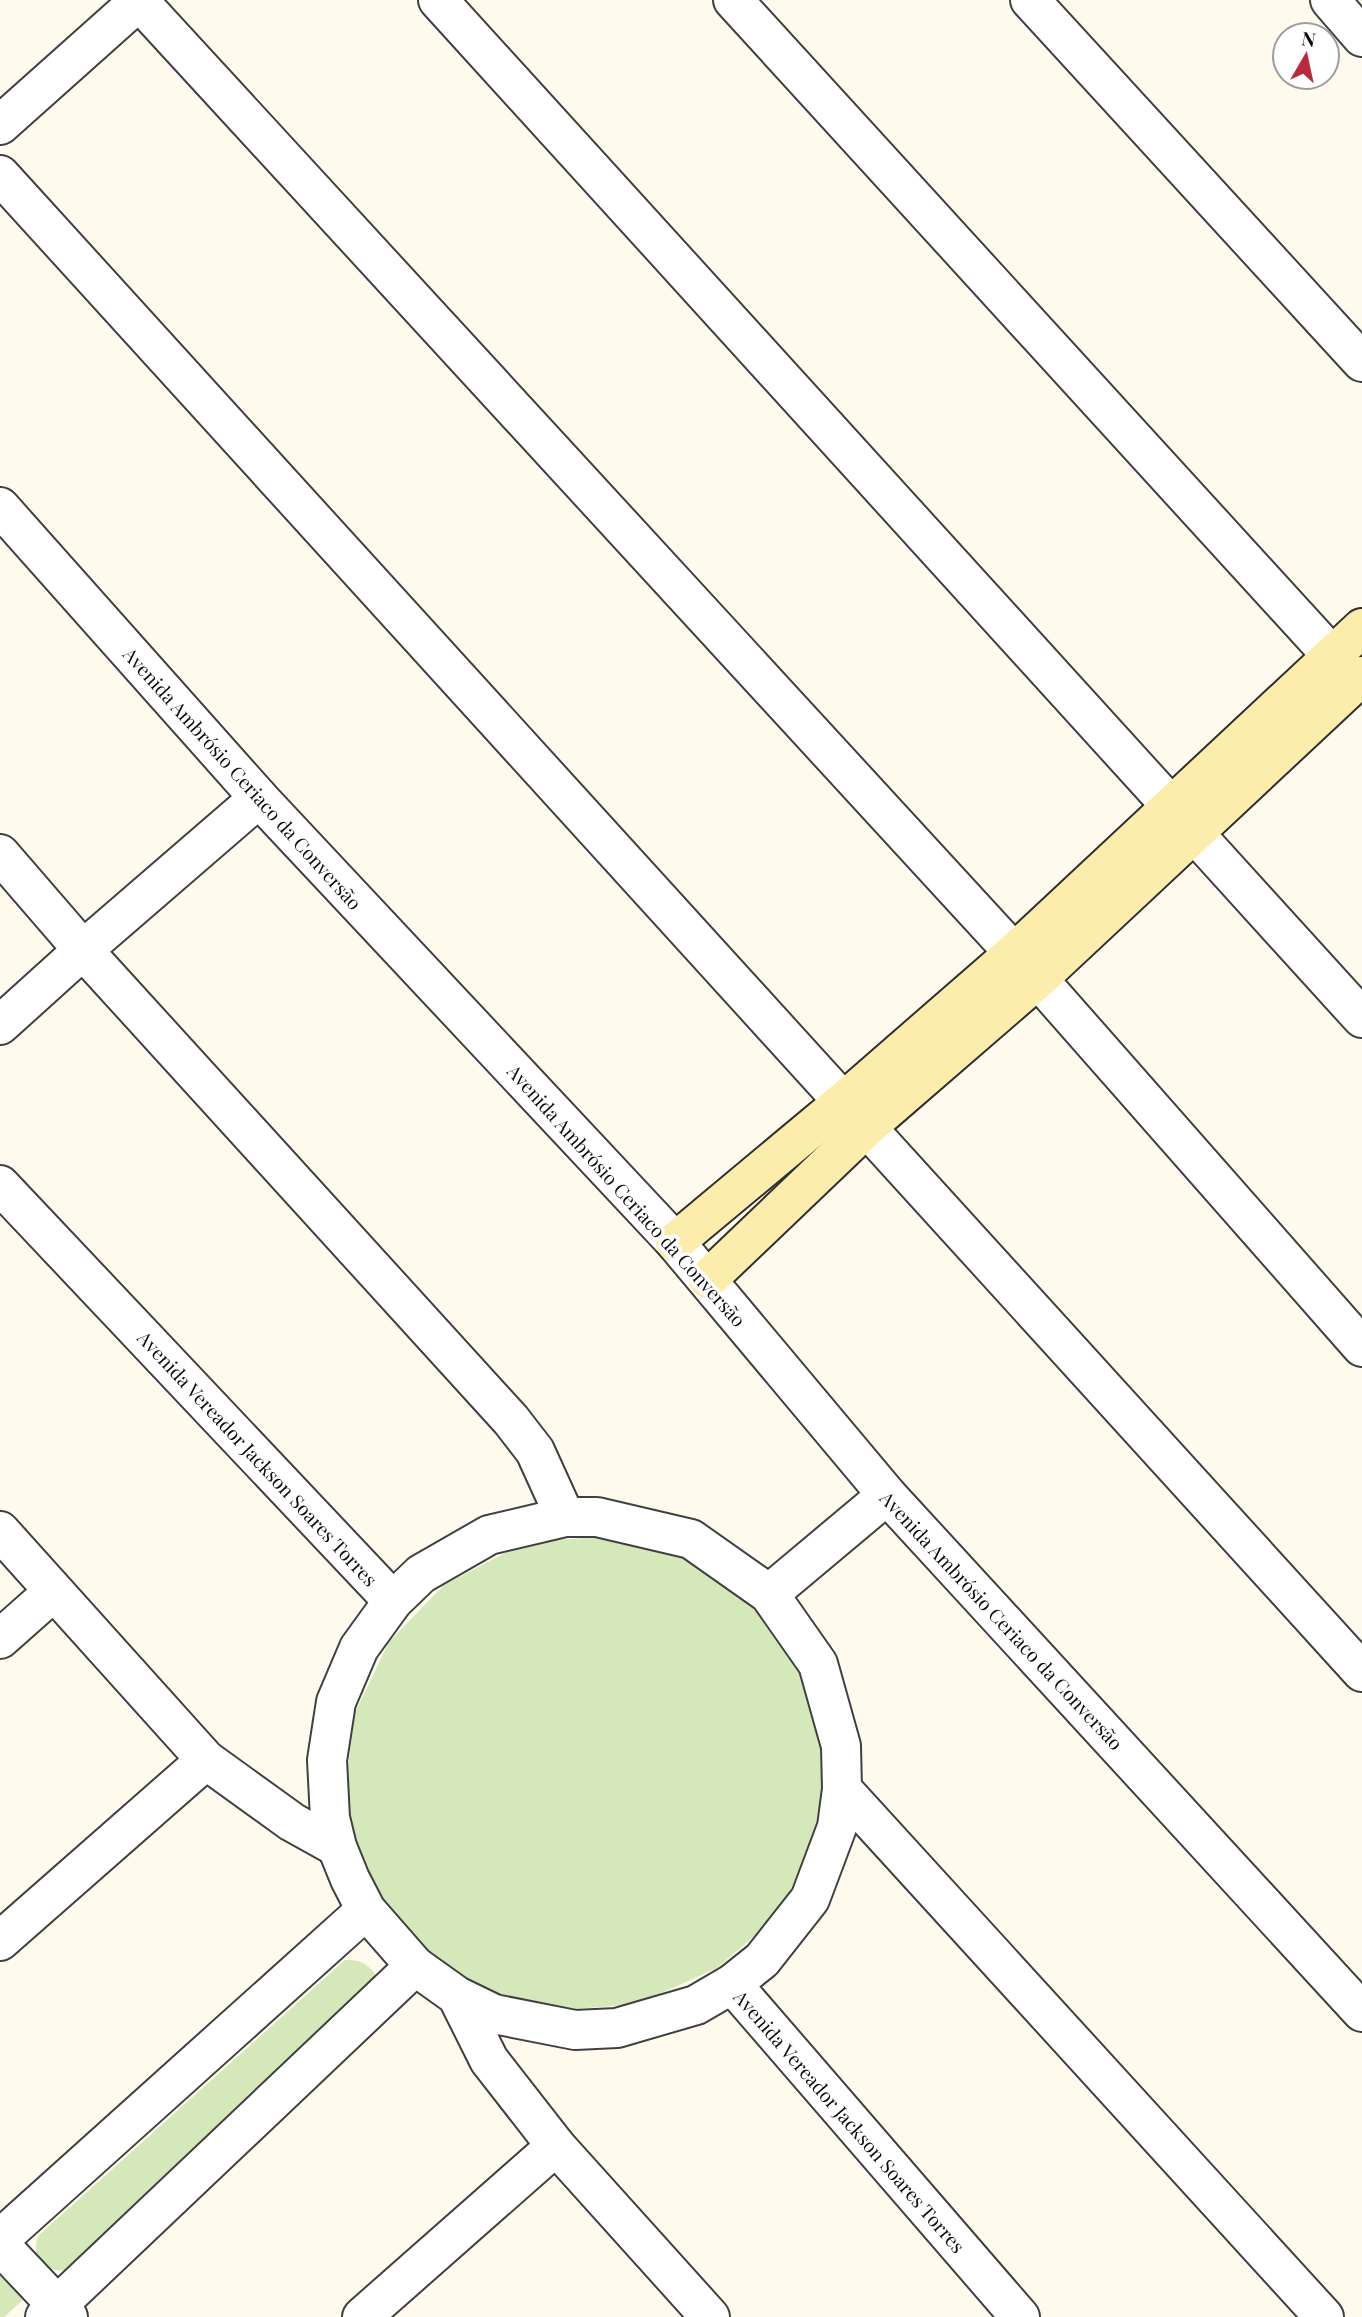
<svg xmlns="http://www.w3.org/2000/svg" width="1362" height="2317" font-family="'Playfair Display',serif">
  <rect width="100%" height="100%" fill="#fefaee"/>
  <g fill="#d5e8b9">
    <polygon points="598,1537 669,1550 735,1578 808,1681 822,1743 822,1808 803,1871 767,1925 717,1968 637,2004 549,2011 463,1991 401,1941 360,1873 345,1794 354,1715 389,1642 444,1585 526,1542"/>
    <path d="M345 1960C360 1959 369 1964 377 1977L69 2270C45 2273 30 2261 38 2236Z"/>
    <polygon points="0,2269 26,2297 4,2317 0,2317"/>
  </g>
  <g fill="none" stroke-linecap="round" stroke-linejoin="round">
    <g stroke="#404040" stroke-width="42">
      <g id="street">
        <polyline points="138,0 1038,979 1362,1347"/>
        <polyline points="438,0 1171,806"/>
        <polyline points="733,0 1355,681"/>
        <polyline points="1030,0 1362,362"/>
        <polyline points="1330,0 1362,37"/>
        <polyline points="0,125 140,0"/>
        <polyline points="0,175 1362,1672"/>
        <polyline points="0,507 259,798 675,1242 887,1495 1362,2012"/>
        <polyline points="1194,833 1362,1018"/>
        <polyline points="0,854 83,950 511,1420 535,1451 565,1517"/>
        <polyline points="0,1025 83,950 259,798"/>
        <polyline points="0,1185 393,1601"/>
        <polyline points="0,1531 206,1760 292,1822 337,1847"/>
        <polyline points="769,1594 887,1495"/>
        <polyline points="0,1639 53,1592"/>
        <polyline points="842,1789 1324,2317"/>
        <polyline points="0,1941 206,1760"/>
        <polyline points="732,1984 1020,2317"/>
        <polyline points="457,1996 494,2014 575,2030 617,2028 696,2005 732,1984 762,1960 810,1899 837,1827 842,1789 841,1746 818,1664 769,1594 691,1539 597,1517 565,1517 489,1535 421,1574 393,1601 359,1648 336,1702 327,1760 330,1818 337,1847 350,1879 366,1910 415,1966 457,1996 489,2060 556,2146 710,2317"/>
        <polyline points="0,2239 366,1910"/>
        <polyline points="0,2245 68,2317"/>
        <polyline points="45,2317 415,1966"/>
        <polyline points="362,2317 556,2146"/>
      </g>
    </g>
    <g stroke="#2f2f2f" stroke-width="42">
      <g id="secondary">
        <polyline points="675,1242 844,1101 1014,953 1362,628"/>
        <polyline points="708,1279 867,1127 1038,979 1362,676"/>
      </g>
    </g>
    <use href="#street" stroke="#fff" stroke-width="38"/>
    <use href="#secondary" stroke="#fcedac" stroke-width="38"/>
  </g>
  <g text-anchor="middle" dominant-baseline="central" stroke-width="7" stroke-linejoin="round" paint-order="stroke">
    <g font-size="19" fill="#0d0d0d" stroke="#fff">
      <text transform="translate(243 778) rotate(48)">Avenida Ambrósio Ceriaco da Conversão</text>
      <text transform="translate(627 1195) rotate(48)">Avenida Ambrósio Ceriaco da Conversão</text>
      <text transform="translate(258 1458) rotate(47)">Avenida Vereador Jackson Soares Torres</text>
      <text transform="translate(1002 1620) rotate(47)">Avenida Ambrósio Ceriaco da Conversão</text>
      <text transform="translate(850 2121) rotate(49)">Avenida Vereador Jackson Soares Torres</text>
    </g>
  </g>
  <g transform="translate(1306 56) rotate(9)"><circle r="33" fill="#ffffff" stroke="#9e9e9e" stroke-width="2"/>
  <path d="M0-5L12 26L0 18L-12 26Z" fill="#b92a3b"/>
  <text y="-10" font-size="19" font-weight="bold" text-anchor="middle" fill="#0d0d0d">N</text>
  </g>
</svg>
